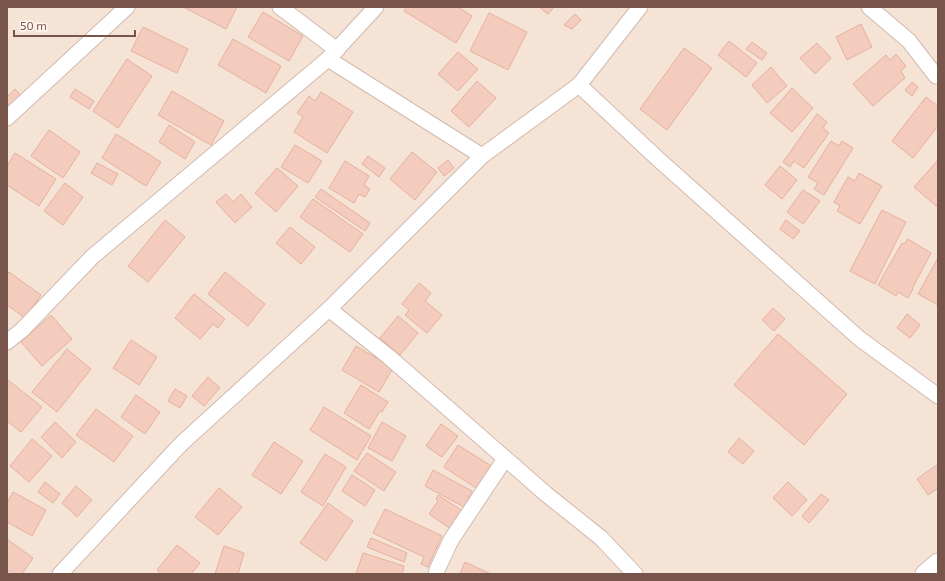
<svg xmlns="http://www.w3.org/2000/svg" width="945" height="581" font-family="'Exo 2',sans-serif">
  <rect width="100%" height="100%" fill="#fdf2e8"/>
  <rect fill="#f5e3d6" x="7" y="7" width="931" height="567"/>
  <g fill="#f3ccbe" stroke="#e6b09e">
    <polygon points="186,7 237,7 226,29 185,8"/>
    <polygon points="406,7 458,7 472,16 456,43 404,11"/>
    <polygon points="539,7 554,7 548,14"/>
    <polygon points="263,12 303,36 289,61 248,37"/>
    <polygon points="489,13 527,32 508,70 470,51"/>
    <polygon points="575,14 581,20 572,29 564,25"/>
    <polygon points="861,24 872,47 847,60 836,37"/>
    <polygon points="143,27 188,49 177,73 131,51"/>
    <polygon points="233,39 281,66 266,93 218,65"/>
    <polygon points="729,41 757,63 746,77 718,55"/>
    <polygon points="752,42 767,53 762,60 746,49"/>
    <polygon points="817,43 831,58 815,74 800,58"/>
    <polygon points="684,48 712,68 667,130 640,109"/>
    <polygon points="458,52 478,69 458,91 438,74"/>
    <polygon points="896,54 906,66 901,71 905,78 873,106 853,84 886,55 890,60"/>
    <polygon points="127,59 152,76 118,128 93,111"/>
    <polygon points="771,67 787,86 767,103 752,85"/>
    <polygon points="477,81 496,98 469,127 451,111"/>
    <polygon points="912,82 918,87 912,96 905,90"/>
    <polygon points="792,88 813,108 792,132 770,113"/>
    <polygon points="15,89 23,98 7,113 7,97"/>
    <polygon points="75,89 94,101 89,109 70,97"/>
    <polygon points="172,91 224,121 211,145 158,115"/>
    <polygon points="321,92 353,112 327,153 294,132 303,117 297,113 309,96 315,101"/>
    <polygon points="926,97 938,106 938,126 913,158 892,141"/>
    <polygon points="817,114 827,122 823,128 829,133 804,168 794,161 790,167 783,162"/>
    <polygon points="169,125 195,142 185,159 159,142"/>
    <polygon points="49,130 80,152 63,178 31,156"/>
    <polygon points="116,134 161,162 146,186 102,158"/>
    <polygon points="831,141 839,146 842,141 853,148 824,195 814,189 818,183 808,177"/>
    <polygon points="295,145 322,161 308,183 281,167"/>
    <polygon points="412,152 437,172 415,200 390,179"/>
    <polygon points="15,153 56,179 39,206 7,185 7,166"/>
    <polygon points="368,156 385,168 379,177 362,164"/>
    <polygon points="448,160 454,168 444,176 438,168"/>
    <polygon points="938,160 938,204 936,206 914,187"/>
    <polygon points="345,161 369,176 364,185 370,189 365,197 359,194 354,203 329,188"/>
    <polygon points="97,163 118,174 112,185 91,173"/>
    <polygon points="780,166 797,180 782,199 765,185"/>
    <polygon points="277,168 298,186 276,212 255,193"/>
    <polygon points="859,173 882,186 860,224 837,211 840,206 834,202 848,177 855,181"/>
    <polygon points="65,183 83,197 63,225 44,211"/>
    <polygon points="321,189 370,223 365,231 315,197"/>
    <polygon points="803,190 820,201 803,224 787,212"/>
    <polygon points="226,194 233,202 241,194 252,207 235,223 216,202"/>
    <polygon points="313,199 363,234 350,252 300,217"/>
    <polygon points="882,210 906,222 875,284 850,271"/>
    <polygon points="165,220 185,237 148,282 128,266"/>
    <polygon points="786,220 800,231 793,239 780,229"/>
    <polygon points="290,227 315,247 301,264 276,243"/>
    <polygon points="908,239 931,253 913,287 913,289 908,298 898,292 896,296 878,285 902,243 904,244"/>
    <polygon points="938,258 938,305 918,294"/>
    <polygon points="9,272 41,295 25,318 7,305 7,275"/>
    <polygon points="225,272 265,304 248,326 208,294"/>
    <polygon points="419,283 431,293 425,301 442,315 427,333 405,315 409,310 402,304"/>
    <polygon points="194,294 225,319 218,328 213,324 200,339 175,318"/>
    <polygon points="773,308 785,319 774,331 762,320"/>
    <polygon points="907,314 920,325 910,338 897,328"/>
    <polygon points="51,315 72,339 42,366 21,342"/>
    <polygon points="398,316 418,333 400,355 380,338"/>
    <polygon points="778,334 847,394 804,445 734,385"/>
    <polygon points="131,340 157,357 139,385 113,368"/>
    <polygon points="356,346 393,368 379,392 342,370"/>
    <polygon points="67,349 91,369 57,412 32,392"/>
    <polygon points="208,377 220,388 204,406 192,396"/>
    <polygon points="8,380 42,407 21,432 7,421 7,381"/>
    <polygon points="361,385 388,402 382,412 380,411 369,429 344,413"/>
    <polygon points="175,389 187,396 180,408 168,401"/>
    <polygon points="136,395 160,412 145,434 121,417"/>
    <polygon points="324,407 371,436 357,460 310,430"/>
    <polygon points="96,409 133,436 114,462 76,435"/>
    <polygon points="55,422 76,442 62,458 41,437"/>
    <polygon points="382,422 406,436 392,461 368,448"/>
    <polygon points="441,424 458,436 442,457 426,446"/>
    <polygon points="739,438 754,451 743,464 728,452"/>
    <polygon points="32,439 52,456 29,482 10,466"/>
    <polygon points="274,442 303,461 281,494 252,475"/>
    <polygon points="458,445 493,467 479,490 444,467"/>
    <polygon points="367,453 396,472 384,491 354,471"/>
    <polygon points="325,454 346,467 323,506 301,492"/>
    <polygon points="938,464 938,488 928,495 917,479"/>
    <polygon points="433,470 472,491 464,507 425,486"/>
    <polygon points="352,475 375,490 365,506 342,491"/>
    <polygon points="45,482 60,494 53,503 38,492"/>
    <polygon points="788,482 807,500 792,516 773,498"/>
    <polygon points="76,486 92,500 77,517 62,503"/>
    <polygon points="219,488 242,507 218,535 195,517"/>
    <polygon points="13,492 46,510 32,536 7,522 7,503"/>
    <polygon points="821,494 829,500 809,523 802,516"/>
    <polygon points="438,495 463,511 451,529 429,514 438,501 436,499"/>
    <polygon points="328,503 353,521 326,561 300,543"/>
    <polygon points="385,509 442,536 428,567 421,564 424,557 373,533"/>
    <polygon points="371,538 407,553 404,562 367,547"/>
    <polygon points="7,539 33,558 22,574 13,574 7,570"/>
    <polygon points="177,545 200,563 191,574 162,574 157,570"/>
    <polygon points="224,546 244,553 238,574 215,574"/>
    <polygon points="363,553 404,566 402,574 356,574"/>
    <polygon points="465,562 491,574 460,574"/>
  </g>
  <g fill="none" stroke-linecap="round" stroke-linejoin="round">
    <g stroke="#d2baaf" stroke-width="17">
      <g id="minor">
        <polyline points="280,7 337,50"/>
        <polyline points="376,7 328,59 482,156"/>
        <polyline points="869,7 909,41 936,76 938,76"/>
        <polyline points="579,85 658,159 860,339 938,396"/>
        <polyline points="7,118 127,7"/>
        <polyline points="329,309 389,357 427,390 546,494 601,538 635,574"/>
        <polyline points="7,342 22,330 92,257 328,59"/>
        <polyline points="60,574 181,444 329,309 482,156 579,85 640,7"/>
        <polyline points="436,574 437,570 451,540 505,459"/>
      </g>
    </g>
    <g stroke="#d2baaf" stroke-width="21">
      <polyline id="tertiary" points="925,574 938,563"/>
    </g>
    <use href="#minor" stroke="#fff" stroke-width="15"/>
    <use href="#tertiary" stroke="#fff" stroke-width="19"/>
  </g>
  <rect width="945" height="581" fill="none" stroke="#78554b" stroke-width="16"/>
  <path d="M14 30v6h121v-6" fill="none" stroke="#78554b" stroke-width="2"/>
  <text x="20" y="30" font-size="12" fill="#78554b" stroke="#fff6ee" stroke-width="3" paint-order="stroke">50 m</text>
</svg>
